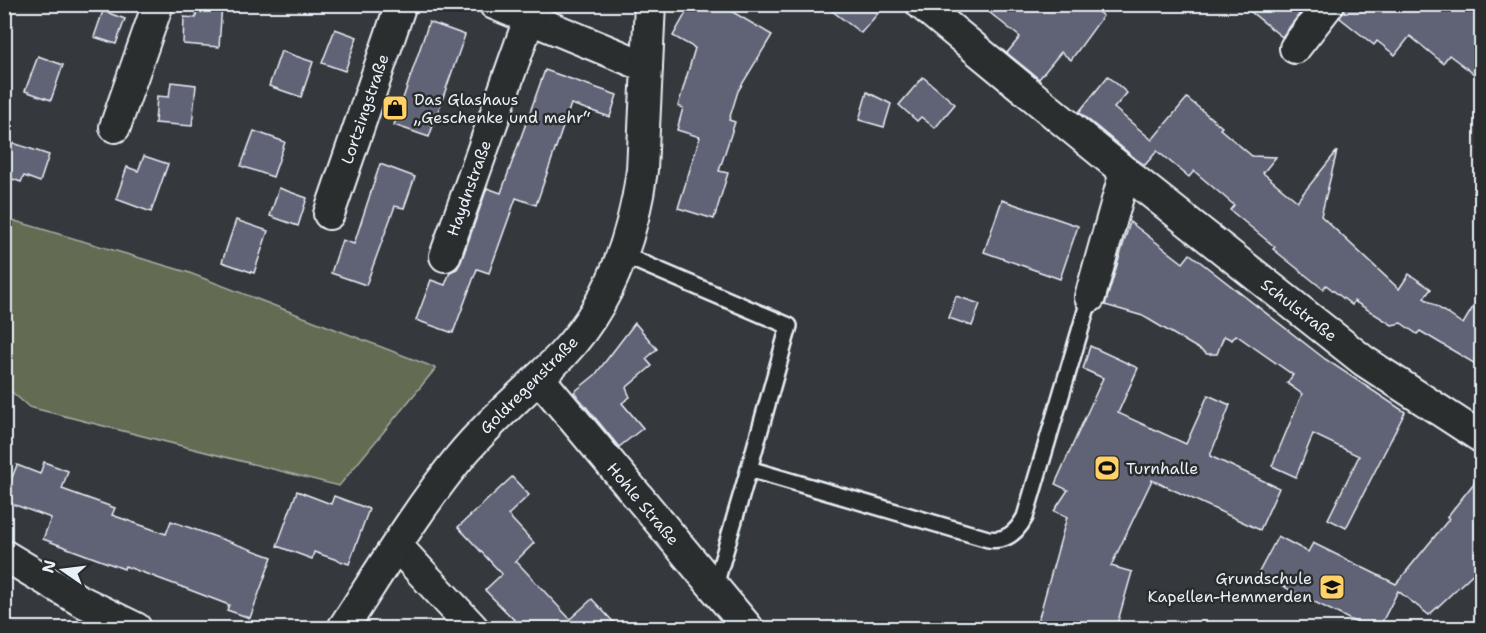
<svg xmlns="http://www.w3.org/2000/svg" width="1486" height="633" font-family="'Shantell Sans',sans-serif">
  <rect width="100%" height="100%" fill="#35383c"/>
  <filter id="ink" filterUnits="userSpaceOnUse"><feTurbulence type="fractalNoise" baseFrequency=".0167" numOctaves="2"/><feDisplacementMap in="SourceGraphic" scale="12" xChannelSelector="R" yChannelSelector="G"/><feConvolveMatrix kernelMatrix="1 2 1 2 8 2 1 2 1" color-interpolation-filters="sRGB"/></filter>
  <g filter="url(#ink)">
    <polygon fill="#636c53" stroke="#a6aea6" stroke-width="1.5" points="5,218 187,272 436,368 339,486 29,407 5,386"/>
    <g fill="#606274" stroke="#e8f1f8" stroke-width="1.5">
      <polygon points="197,4 222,4 219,47 183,44 184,17 196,18"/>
      <polygon points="691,4 719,4 772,35 738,91 729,120 735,122 719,171 728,173 714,219 678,208 700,137 677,130 683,108 678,106 695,48 673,36"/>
      <polygon points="823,4 886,4 861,33"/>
      <polygon points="979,4 1088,4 1103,16 1071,60 1061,52 1039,79 1007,53 1020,37"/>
      <polygon points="1241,4 1307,4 1282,37"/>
      <polygon points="1346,4 1482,4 1482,80 1449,55 1443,63 1410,36 1395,55 1377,41 1374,45 1340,18"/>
      <polygon points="103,11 125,19 116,44 94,37"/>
      <polygon points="429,22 465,35 429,137 394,125"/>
      <polygon points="335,29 357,37 345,71 322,63"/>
      <polygon points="281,51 313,62 301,97 269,86"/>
      <polygon points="38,56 63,65 51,100 25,91"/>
      <polygon points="545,70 617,95 610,117 571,104 536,205 516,198 489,273 477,269 453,333 416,320 431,280 445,285 450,272 457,269 461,262 487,188 501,193"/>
      <polygon points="1108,76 1127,93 1114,108 1152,140 1187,98 1222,127 1220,129 1252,156 1276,157 1263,173 1297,201 1337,151 1321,216 1399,289 1409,274 1431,289 1424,298 1463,324 1482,292 1482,368 1420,331 1417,334 1401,323 1392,325 1354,301 1352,305 1326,285 1323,289 1273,249 1275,247 1230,210 1234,205 1194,171 1189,177 1157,151 1145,165 1136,159 1079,112"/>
      <polygon points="923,77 955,104 935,128 921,117 917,121 899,105"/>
      <polygon points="171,82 196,85 192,126 155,123 157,96 169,97"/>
      <polygon points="867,92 891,104 884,127 859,120"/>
      <polygon points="254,131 285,142 273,177 241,166"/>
      <polygon points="4,140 49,155 40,182 24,176 21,182 4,176"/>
      <polygon points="144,156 168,164 151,212 116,199 127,167 138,171"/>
      <polygon points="380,164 415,177 404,208 395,206 366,285 331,273 342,240 354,244"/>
      <polygon points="279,188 307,198 298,226 270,216"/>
      <polygon points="1002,200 1078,226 1060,279 984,252"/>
      <polygon points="236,220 268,231 254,273 222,262"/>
      <polygon points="1130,222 1183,263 1190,254 1325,359 1405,412 1346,528 1328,519 1359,456 1313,434 1296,477 1272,466 1302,394 1287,383 1293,375 1236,335 1232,340 1224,336 1217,354 1207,354 1143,316 1105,305"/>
      <polygon points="956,296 980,304 972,326 949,318"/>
      <polygon points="635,323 657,349 646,359 652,366 626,388 630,397 622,403 643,428 619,447 574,392 595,375"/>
      <polygon points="1090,346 1138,368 1118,413 1186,444 1208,395 1230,405 1210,456 1279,488 1260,530 1152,480 1111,566 1132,572 1116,628 1036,628 1067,517 1054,511 1068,490 1055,484 1103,378 1083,369"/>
      <polygon points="44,462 68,471 62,489 115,508 112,515 166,534 171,521 272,557 250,618 227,610 229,605 182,587 125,566 124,569 43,539 51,518 4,501 4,498 17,465 40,474"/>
      <polygon points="1482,473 1482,565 1429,615 1398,591 1379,628 1367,628 1258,574 1278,536 1308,552 1313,543 1396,584 1449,519 1447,517"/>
      <polygon points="512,477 529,495 508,515 534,543 514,563 516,561 570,619 592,599 619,628 522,628 485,590 502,574 458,527"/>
      <polygon points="297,491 331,504 334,496 369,509 349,564 314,552 312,559 277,546"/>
    </g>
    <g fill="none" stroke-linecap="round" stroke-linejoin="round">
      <g stroke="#e8f1f8" stroke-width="20">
        <g id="service">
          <polyline points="623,255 789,326 749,469"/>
          <path d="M714 589 749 469 988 539C1006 542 1017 532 1025 517L1090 297"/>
        </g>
      </g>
      <g stroke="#e8f1f8" stroke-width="34">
        <g id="minor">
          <polyline points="494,4 647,67"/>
          <polyline points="921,4 1125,172 1364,361 1482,438"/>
          <polyline points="1295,48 1329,4"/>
          <polyline points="115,127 158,4"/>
          <polyline points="329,214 401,4"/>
          <polyline points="445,256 529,19"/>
          <polyline points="1090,297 1125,172"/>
          <polyline points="539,378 748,628"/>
          <polyline points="397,546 473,628"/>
          <polyline points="4,555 79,600 136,628"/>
          <path d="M343 628C380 571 416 511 459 458 490 420 528 390 562 355 610 304 633 238 642 170L650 4"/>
        </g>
      </g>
      <use href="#service" stroke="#2a2d2e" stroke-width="15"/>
      <use href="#minor" stroke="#2a2d2e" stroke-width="30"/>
    </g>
  </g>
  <defs>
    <g id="shop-square" transform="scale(1.35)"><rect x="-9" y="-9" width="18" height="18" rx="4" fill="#ffd166" stroke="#2a2d2e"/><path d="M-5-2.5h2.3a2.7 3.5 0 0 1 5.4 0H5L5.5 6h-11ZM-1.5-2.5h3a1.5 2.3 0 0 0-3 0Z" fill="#111"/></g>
    <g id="stadium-square" transform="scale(1.35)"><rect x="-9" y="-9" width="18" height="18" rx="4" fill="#ffd166" stroke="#2a2d2e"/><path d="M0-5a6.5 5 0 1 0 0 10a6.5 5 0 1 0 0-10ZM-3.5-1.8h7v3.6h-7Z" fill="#111"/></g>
    <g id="school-square" transform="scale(1.35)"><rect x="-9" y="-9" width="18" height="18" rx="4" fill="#ffd166" stroke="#2a2d2e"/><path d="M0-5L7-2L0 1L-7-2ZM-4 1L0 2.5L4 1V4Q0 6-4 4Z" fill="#111"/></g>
  </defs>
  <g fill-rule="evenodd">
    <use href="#shop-square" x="395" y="108"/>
    <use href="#stadium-square" x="1107" y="468"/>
    <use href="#school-square" x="1332" y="587"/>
  </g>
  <g text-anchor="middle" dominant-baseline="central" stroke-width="5" stroke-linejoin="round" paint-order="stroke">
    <g font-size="16" fill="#e8f1f8" stroke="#2a2d2e" text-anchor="start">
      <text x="414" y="99">Das Glashaus<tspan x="414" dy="18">„Geschenke und mehr“</tspan></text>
      <text x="1126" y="468">Turnhalle</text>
      <text x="1312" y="578" text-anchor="end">Grundschule<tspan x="1312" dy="18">Kapellen-Hemmerden</tspan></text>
    </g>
    <g font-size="16" fill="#e8f1f8" stroke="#2a2d2e">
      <text transform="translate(365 109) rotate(-71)">Lortzingstraße</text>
      <text transform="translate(469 188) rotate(-70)">Haydnstraße</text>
      <text transform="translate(1299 310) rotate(38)">Schulstraße</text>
      <text transform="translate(529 385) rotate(-45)">Goldregenstraße</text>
      <text transform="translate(643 504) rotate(50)">Hohle Straße</text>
    </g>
  </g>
  <rect width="1486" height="633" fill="none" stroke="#2a2d2e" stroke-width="24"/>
  <rect x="12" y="12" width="1462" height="609" fill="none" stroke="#e8f1f8" stroke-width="2" filter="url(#ink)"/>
  <g transform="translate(63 570) rotate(284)" stroke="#2a2d2e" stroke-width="4.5" paint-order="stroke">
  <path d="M0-4.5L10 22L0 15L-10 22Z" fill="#e8f1f8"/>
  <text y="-9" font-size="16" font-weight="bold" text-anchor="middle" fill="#e8f1f8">N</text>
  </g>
</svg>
